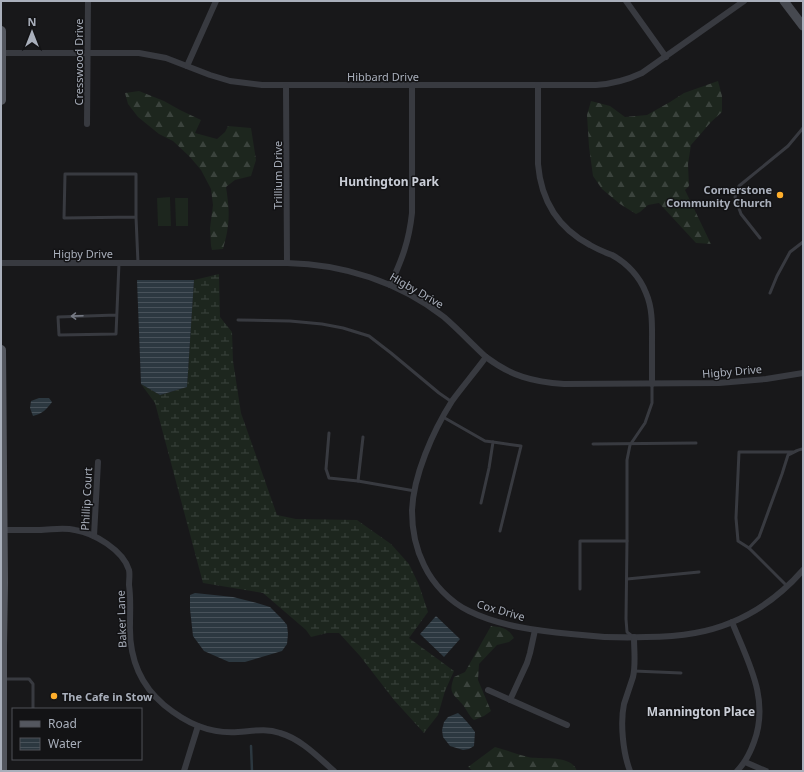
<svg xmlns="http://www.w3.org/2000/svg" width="804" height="772" font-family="'Noto Sans',sans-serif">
  <defs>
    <pattern id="forest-firs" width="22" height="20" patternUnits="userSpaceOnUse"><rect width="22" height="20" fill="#1d261e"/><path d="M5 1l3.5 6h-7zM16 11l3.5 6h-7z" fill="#3b433d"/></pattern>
    <pattern id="wetland-marsh" width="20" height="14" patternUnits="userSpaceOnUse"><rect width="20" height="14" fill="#1d261e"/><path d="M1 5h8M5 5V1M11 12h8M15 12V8" fill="none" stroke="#3b433d"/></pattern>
    <pattern id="water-rules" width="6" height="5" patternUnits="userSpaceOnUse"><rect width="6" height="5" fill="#2c3840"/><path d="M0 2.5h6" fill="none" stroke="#48525a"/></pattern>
  </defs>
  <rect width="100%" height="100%" fill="#18181a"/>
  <g fill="url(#forest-firs)">
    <polygon points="718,81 722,96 722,112 711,122 691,145 688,164 689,186 685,190 711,244 696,243 659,203 648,205 640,212 636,214 620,204 602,189 593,176 589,147 587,115 591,101 610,106 625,117 647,115 670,102 684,93"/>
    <path d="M139 91 164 101 180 110 201 120 195 133 217 139 225 132 228 126 251 128 256 160 251 176 235 180 226 187C230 212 230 225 223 249L212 250 211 246 210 228 213 205 211 189 201 170 190 157 173 141 159 134 138 117 128 104 125 93Z"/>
    <path d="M491 626C502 627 508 628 514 638L509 642 497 645 479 664 478 680 491 711 484 716 474 720C469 716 467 710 463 705 453 693 448 694 454 677L465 672Z"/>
    <path d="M495 747C506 750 517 754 528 757 542 760 571 754 577 771H473L468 767Z"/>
  </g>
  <polygon fill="url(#wetland-marsh)" points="219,274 220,317 232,332 233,361 241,413 277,515 296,519 357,520 391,544 409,564 419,585 428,612 409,638 454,671 445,691 438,715 424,733 394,700 360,656 339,633 327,633 311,637 306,630 263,593 203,583 155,403 141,384 160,395 187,387 194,280"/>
  <g fill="#1d261e">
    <polygon points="170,197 171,226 158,226 157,198"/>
    <polygon points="175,198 188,198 188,226 176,226"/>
  </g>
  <g fill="url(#water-rules)">
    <polygon points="137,280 194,280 187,387 160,395 141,384"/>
    <path d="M39 398H49L52 402C47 409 42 414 33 416L30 408 31 401Z"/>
    <polygon points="195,593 233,597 257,603 270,607 282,619 287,625 288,634 287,644 282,651 245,662 229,662 204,651 193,636 190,609 190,595"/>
    <polygon points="436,616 460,639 444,657 420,634"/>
    <path d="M458 713C464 718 470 725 475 732L474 746 469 749 463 750 450 746 443 737 442 730 444 722 448 717Z"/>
  </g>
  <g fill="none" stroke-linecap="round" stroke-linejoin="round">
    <polyline stroke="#2c3840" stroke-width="2.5" points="251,746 252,771"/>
    <g stroke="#383a40" stroke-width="3">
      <polyline points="136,217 136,174 65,174 64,218 136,217 138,263"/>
      <polyline points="760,238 741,214 735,197 739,186 788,146 803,128"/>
      <polyline points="770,293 777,276 790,252 803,242"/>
      <polyline points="116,315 58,317 59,335 116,334 119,263"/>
      <polyline points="238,320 290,321 322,324 343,328 369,336 391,353 439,393 452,402"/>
      <polyline points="443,417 485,441 493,442 489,468 481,503"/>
      <polyline points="329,433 326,469 329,478 358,481 415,491"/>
      <polyline points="493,442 521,446 500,531"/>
      <polyline points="593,444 696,443"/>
      <path d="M794 452H739L736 518 738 541 749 548 759 537 782 474 788 455C793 453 798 449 803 449"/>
      <polyline points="358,481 363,437"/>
      <polyline points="627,541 627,460 630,445 645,423 652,403 652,385"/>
      <polyline points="749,548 787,586"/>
      <polyline points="627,579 699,572"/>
      <polyline points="580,589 580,541 627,541 626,619 627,632 632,636"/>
      <polyline points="634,671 681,673"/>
      <polyline points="4,679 29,679 33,684 33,709"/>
    </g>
    <g stroke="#383a40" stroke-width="6">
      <polyline points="626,1 666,57"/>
      <path d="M1 53H139L166 58 210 75 230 81 262 85H596C612 84 627 80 642 73L744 1"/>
      <polyline points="187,66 216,1"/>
      <path d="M538 85V164C541 200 558 228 590 245 597 249 604 252 612 255 627 263 640 277 646 293 653 309 652 327 652 344 652 357 652 371 652 384"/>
      <polyline points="286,86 287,263"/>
      <polyline points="87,124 88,1"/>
      <path d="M1 263H287C343 264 399 282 444 317 459 330 472 344 486 357 511 376 533 382 564 384L719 383 766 379 803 373"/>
      <path d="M390 285C402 260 409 241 412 213V86"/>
      <path d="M486 357C475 372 463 386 452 401 433 431 413 476 412 511 412 530 416 549 424 565 433 584 450 602 469 611 499 626 538 631 571 634 596 637 621 638 646 637 662 637 679 636 695 633 739 625 774 603 803 570"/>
      <path d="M3 530C15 530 27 530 39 530 51 530 63 527 75 530 94 533 123 550 129 570 130 574 129 580 129 585 131 599 130 610 130 624 129 656 139 684 164 705 186 723 209 734 238 732 253 731 266 728 280 733 301 739 318 757 334 771"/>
      <polyline points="94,536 98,462"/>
      <path d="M732 622C748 662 770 699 754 742 750 753 745 763 737 771"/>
      <polyline points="488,690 567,725"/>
      <polyline points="510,700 527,663 530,653 535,630"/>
      <polyline points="745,762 766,771"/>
      <polyline points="184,771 198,726"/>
      <path d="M630 771C623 753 620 723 624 704 627 695 630 686 633 677 636 664 634 651 634 637"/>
    </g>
    <polyline stroke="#464950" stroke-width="9" points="784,1 803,26"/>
    <g stroke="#54575f" stroke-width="10">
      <polyline points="1,31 1,100"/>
      <polyline points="1,350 3,583 2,646 2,771"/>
    </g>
  </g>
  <defs><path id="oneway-shaft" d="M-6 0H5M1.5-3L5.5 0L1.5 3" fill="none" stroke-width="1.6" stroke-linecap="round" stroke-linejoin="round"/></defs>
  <use stroke="#767a84" href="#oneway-shaft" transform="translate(77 316) rotate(178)"/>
  <g fill="#ffae2b" stroke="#131315" stroke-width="1.5">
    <circle cx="780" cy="195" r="4"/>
    <circle cx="54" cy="696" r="4"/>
  </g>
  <g text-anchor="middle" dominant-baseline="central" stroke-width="3" stroke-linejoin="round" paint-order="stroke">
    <g font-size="11" fill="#a9afbb" stroke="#131315">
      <text transform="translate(78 62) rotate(-90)">Cresswood Drive</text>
      <text x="383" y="76">Hibbard Drive</text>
      <text transform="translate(277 175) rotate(-90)">Trillium Drive</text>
      <text x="83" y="253">Higby Drive</text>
      <text transform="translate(417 290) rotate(30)">Higby Drive</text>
      <text transform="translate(732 371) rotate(-5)">Higby Drive</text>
      <text transform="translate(86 499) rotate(-87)">Phillip Court</text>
      <text transform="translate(501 610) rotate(16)">Cox Drive</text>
      <text transform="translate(121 619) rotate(-92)">Baker Lane</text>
    </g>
    <g font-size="11" font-weight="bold" fill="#a9afbb" stroke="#131315" text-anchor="end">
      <text x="772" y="189">Cornerstone<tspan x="772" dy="13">Community Church</tspan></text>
      <text x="62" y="696" text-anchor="start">The Cafe in Stow</text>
    </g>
    <g font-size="12" font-weight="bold" fill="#caced7" stroke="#131315">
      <text x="389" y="181">Huntington Park</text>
      <text x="701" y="711">Mannington Place</text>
    </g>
  </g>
  <rect width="804" height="772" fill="none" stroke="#a9afbb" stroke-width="4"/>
  <rect x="12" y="708" width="130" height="52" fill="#131315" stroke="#4f5157"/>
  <rect x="20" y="721" width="20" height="6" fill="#54575f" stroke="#4f5157"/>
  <text x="48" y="728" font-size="12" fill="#a9afbb">Road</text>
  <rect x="20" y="738" width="20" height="12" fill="url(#water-rules)" stroke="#4f5157"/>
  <text x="48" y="748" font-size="12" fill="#a9afbb">Water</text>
  <g transform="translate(32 32)" stroke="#131315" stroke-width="3" paint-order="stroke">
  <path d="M0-3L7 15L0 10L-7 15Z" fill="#a9afbb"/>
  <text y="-6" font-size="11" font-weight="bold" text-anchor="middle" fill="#a9afbb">N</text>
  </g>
</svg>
